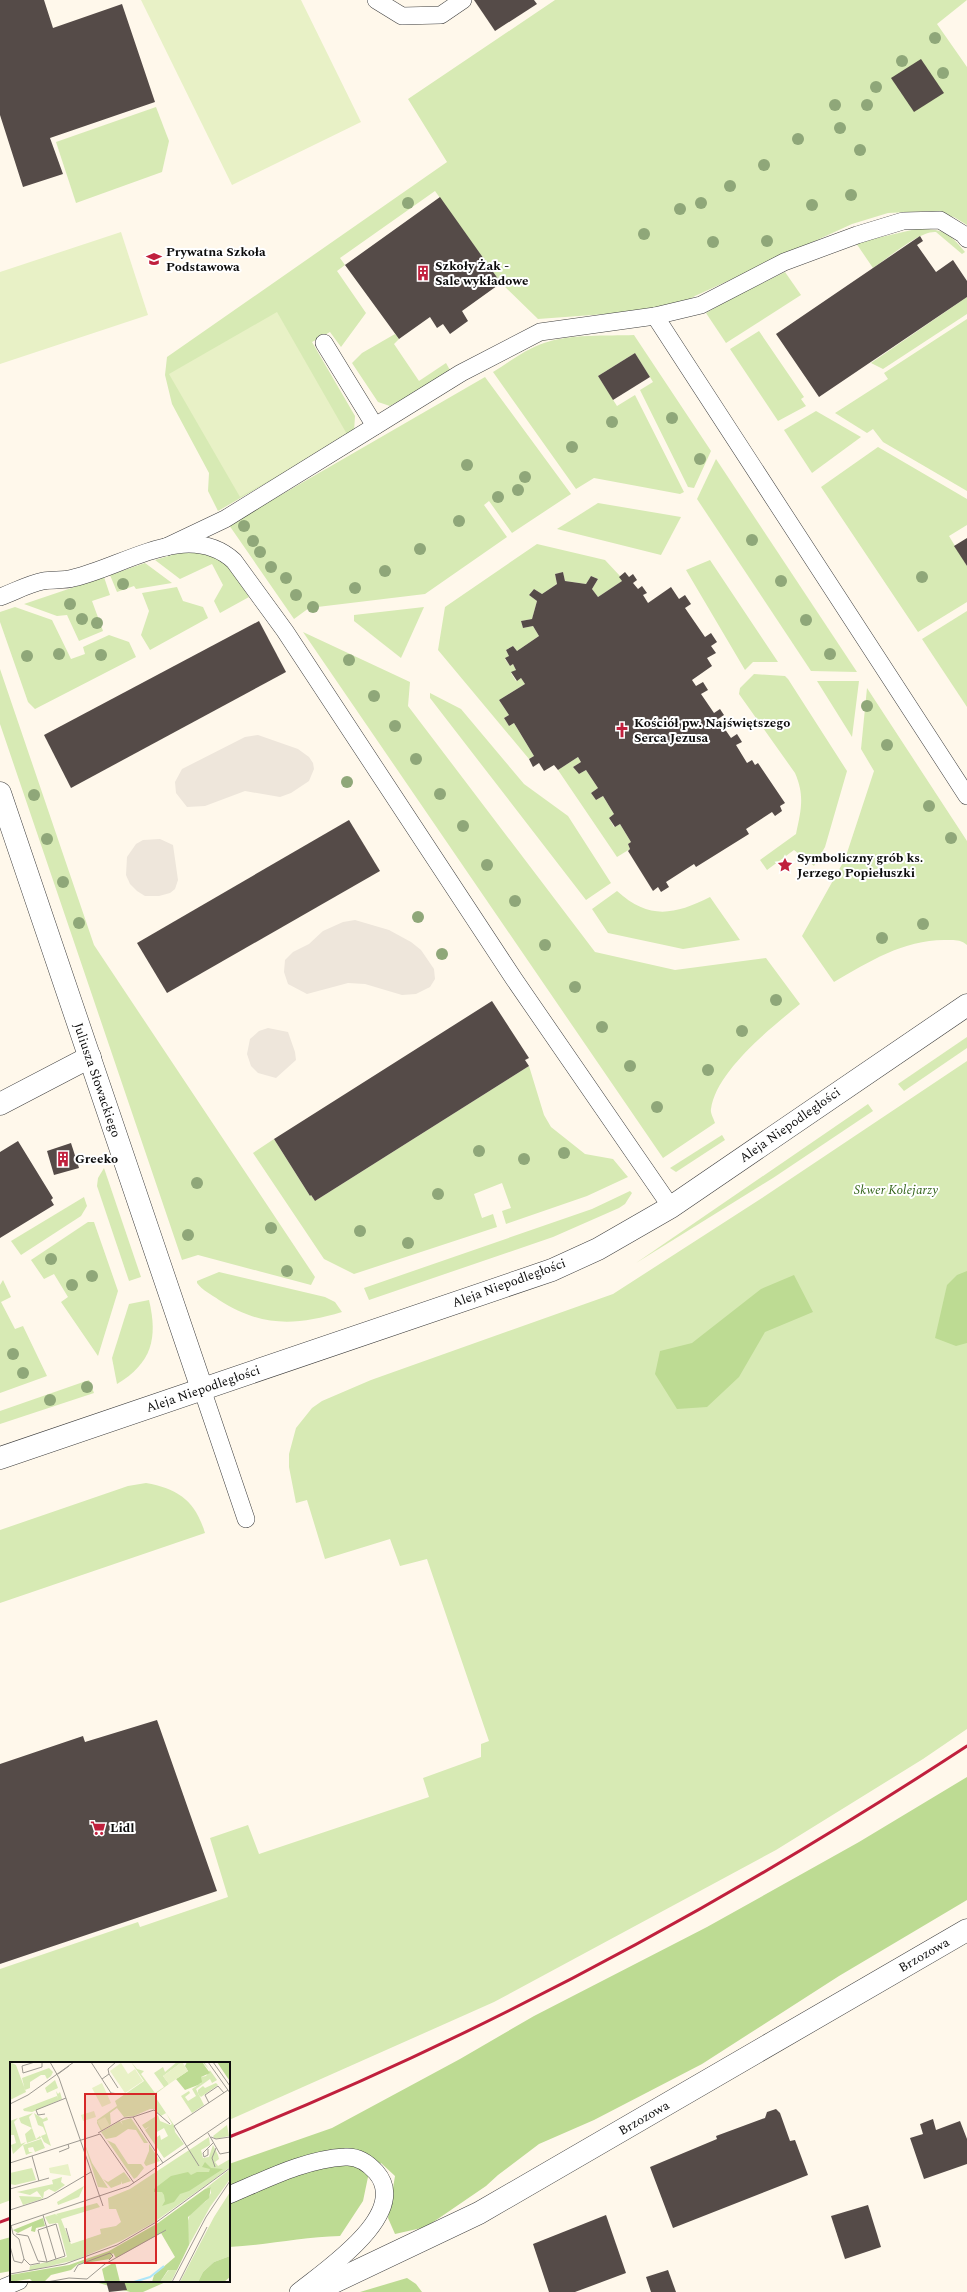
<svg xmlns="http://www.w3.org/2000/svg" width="967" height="2292" font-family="Spectral,serif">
  <rect width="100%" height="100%" fill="#fff8eb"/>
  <g fill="#d7eab4">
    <polygon points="555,0 967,0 937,24 967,67 967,225 954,217 928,211 888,213 852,224 695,296 673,309 538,319 501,283 435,191 340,258 345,265 337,271 366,313 341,347 330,332 312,342 355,416 354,432 218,511 208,491 209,473 172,404 165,375 167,357 447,162 408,99"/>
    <polygon points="156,107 169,141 162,172 76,203 56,142"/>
    <path d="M916 229C942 229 948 231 965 252L962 254 936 232C920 230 887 259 873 268L856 243Z"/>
    <polygon points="785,272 801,295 726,343 706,313 732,298"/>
    <polygon points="967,297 967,314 883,369 871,363"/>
    <polygon points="967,319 967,491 883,442 873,429 867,433 835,413 888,379 884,373"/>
    <polygon points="759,331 804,397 801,399 806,406 778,421 730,349"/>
    <polygon points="395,334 399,339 394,344 419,381 446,363 451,372 390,406 378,402 352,363 362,353"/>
    <path d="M634 335 711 451 694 488 688 487 640 390 653 382 635 353 598 376 617 406 635 395 684 492 680 494 594 478 576 489 493 372C509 362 526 349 544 343 570 334 607 336 634 335Z"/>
    <polygon points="485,377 571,494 512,533 489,501 484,505 507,537 425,594 309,608 294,619 229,525"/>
    <polygon points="816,411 861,437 812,473 784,430"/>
    <polygon points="878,447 967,499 967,525 949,536 967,566 967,602 918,632 821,487"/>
    <polygon points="716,459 857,672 811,671 697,499"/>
    <polygon points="598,503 681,517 661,555 557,529"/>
    <polygon points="537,544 605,560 620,576 622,581 598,597 592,589 598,579 591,576 586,584 565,581 563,572 555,574 557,584 542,594 534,589 529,595 537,601 532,619 521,621 523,628 533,626 539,636 517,651 513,646 506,650 509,656 505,659 510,666 513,664 516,670 511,673 516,681 521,678 525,684 499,700 509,715 504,718 509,726 514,723 534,756 529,759 438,650 445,607"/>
    <polygon points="182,552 206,552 227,564 249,597 220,613 214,601 223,585 212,564 180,579 155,560"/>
    <polygon points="710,560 778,662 753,662 745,670 686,570"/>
    <polygon points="145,563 172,583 136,589 134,586 117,592 110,575"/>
    <polygon points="104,577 110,595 92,601 103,631 79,641 67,615 57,616 24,604"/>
    <polygon points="177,587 183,601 203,607 208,618 150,650 141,635 149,611 142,593"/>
    <polygon points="15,607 52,620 71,659 85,654 83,647 109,635 129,642 136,657 35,709 28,702 0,622 0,612"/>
    <polygon points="424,607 401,658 354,621 354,615"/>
    <polygon points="967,611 967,707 922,639"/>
    <path d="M303 632 410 682 408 706 595 952 675 970 766 958 800 1004C772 1027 716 1071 711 1109 710 1113 714 1119 715 1123L663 1158Z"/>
    <polygon points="0,669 94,945 315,1277 311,1285 198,1255 182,1260 0,724"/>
    <path d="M754 674 785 676 788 679 847 771 825 847 814 866 794 850 767 870 760 860 796 834C801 810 805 796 795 773L739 694 740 688Z"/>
    <polygon points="817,681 859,681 852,737"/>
    <path d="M867 688 967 841V945C960 939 954 940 944 940 904 940 868 962 834 982L802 936 845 859 874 771 861 749Z"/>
    <polygon points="430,693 461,709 524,784 568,816 611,883 586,900 430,698"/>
    <polygon points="578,757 581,762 573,767 579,774 586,770 598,788 591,793 596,800 603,796 614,814 609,818 614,827 620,824 631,842 628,844 630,849 617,857 558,770"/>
    <path d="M617 891C649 920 674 915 710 897L740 940 683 949 608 933 592 909Z"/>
    <polygon points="967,1037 967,1048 904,1091 898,1084"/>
    <polygon points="967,1061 967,1729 923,1759 776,1850 494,2002 229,2120 229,2063 11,2063 11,2200 0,2204 0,1969 138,1922 140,1927 228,1897 210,1838 248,1825 259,1854 429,1797 423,1778 481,1757 481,1744 489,1741 427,1559 400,1566 390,1539 325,1559 307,1500 296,1503 289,1467 289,1454 296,1428 312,1408 322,1401 371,1380 613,1294 762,1198"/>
    <polygon points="529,1066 544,1115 551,1127 585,1154 613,1159 628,1177 587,1196 506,1224 502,1211 511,1208 502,1183 474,1194 482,1218 493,1214 497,1227 354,1274 324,1259 253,1153 274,1139 310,1196 311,1195 315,1201"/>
    <polygon points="868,1104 873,1111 773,1178 636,1263"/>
    <polygon points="722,1135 725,1140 676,1172 670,1168"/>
    <polygon points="104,1168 141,1277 129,1281 97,1186 98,1178"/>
    <polygon points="630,1191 632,1193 625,1204 619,1208 553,1237 369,1300 364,1288 592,1209"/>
    <polygon points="84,1197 87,1206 81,1216 21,1255 11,1241"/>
    <polygon points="88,1222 94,1222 118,1291 98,1356 61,1302 68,1297 54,1274 44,1279 31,1260"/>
    <path d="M219 1272 325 1297 335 1302 342 1312C295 1326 261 1327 219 1300 212 1295 202 1290 197 1283V1281Z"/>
    <polygon points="3,1280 11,1297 1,1302 15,1329 23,1326 47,1376 0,1393 0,1285"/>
    <path d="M149 1300C158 1338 152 1363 117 1384L112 1358 129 1304Z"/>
    <polygon points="89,1380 94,1393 0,1424 0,1411"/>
    <path d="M146 1483C179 1489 195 1501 205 1533L0 1603V1530L128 1486Z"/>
  </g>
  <g fill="#bddb93">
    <polygon points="967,1271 967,1343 956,1346 935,1338 947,1285 957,1275"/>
    <polygon points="794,1275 813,1312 765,1332 739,1377 707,1407 677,1409 655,1374 660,1351 692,1343 761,1289"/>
    <path d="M967 1777V1900L839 1976 702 2064 594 2120 539 2144 498 2175 486 2186 426 2227 395 2234 388 2218 395 2176 381 2163 368 2177 363 2201 340 2236C303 2237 266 2245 229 2247V2164L332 2128 460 2059 534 2016 707 1927 859 1842Z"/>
    <polygon points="11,2237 11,2271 0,2273 0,2240"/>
    <polygon points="407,2278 416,2284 422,2292 360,2292"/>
    <polygon points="92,2281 168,2281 143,2292 130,2292"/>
  </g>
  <g fill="#e8f1c6">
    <polygon points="141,0 301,0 361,122 232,185"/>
    <polygon points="121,232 148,315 0,364 0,272"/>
    <polygon points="277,312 348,436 240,497 169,374"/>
  </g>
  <g fill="#eee6db">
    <polygon points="258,735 298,749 309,757 313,763 314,769 309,781 291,793 280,797 245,791 205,806 187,807 176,793 175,782 182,769 245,737"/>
    <polygon points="160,839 173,845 178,880 175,889 170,893 159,896 145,896 137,891 130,884 126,875 127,857 136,844 143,840"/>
    <polygon points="355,920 389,930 411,942 421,950 434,969 435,979 430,987 416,994 402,995 365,984 348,983 307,994 288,984 284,972 285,960 293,952 309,944 323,931 343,922"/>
    <polygon points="268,1028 288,1032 295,1052 296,1060 276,1078 258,1073 251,1066 247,1054 250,1039 259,1031"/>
  </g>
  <g fill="#554b48">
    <polygon points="0,0 44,0 53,28 122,4 155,102 50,138 63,174 23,187 0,115"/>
    <polygon points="474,0 534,0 537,4 495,31"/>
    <polygon points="921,59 944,93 914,112 891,78"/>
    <polygon points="440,197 501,283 462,311 468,321 450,334 443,324 437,328 430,317 399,339 345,265"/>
    <polygon points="920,236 923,241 917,245 936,272 953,260 967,281 967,297 819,397 776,334"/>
    <polygon points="635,353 650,377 613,400 598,376"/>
    <polygon points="967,538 967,566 954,546"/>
    <polygon points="563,572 565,581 586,584 591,576 598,579 592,589 598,597 622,581 619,577 625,572 629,577 633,574 637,580 633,583 638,589 642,586 647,593 643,595 648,603 671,587 679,599 685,595 691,604 685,608 705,637 711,633 717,642 711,646 716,653 707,658 712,666 692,680 696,686 703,682 708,690 701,694 714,713 720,709 724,715 718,719 731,738 737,734 742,742 736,745 747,763 752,760 755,765 758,763 785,803 780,806 782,811 775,816 772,812 746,829 749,834 696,867 694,864 666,882 669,887 661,892 658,887 653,891 628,851 630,849 628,844 631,842 620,824 615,827 609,818 614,814 603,796 596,800 591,793 598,788 586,770 579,774 573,767 581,762 578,757 558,770 554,765 544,771 539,763 533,767 529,759 534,756 514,723 509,726 504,718 509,715 499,700 525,684 521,678 517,681 511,672 516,670 513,664 510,666 505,658 509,656 506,650 513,646 517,651 539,636 533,626 523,628 521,621 532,619 537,601 529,595 534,589 542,594 557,584 555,574"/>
    <polygon points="259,621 286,672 71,788 44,735"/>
    <polygon points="349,820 380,871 167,993 137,943"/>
    <polygon points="492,1001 529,1058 525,1060 529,1066 315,1201 311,1195 310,1196 274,1139"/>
    <polygon points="18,1141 53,1198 51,1200 54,1205 0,1238 0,1152"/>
    <polygon points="71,1143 79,1168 54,1175 47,1151"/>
    <polygon points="157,1720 217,1891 0,1964 0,1764 83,1736 85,1742"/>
    <polygon points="776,2109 780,2113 790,2141 795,2140 808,2175 673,2228 650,2167 717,2139 716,2136 765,2118 767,2112"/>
    <polygon points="933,2119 936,2130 960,2121 967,2139 967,2164 924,2179 910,2138 923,2134 920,2124"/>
    <polygon points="868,2205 881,2247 845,2259 831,2216"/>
    <polygon points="606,2215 626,2273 575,2292 549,2292 533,2244"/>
    <polygon points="668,2270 676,2292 651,2292 646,2277"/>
    <polygon points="106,2281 124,2281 127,2290 109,2292"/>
  </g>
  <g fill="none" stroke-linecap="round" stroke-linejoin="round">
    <g stroke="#3f3f3f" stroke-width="18">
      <g id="service">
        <polyline points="376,0 402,16 441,15 463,0"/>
        <polyline points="655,316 701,305 784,262 857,235 903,221 940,220 963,234 967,239"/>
        <polyline points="324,343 375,426"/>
        <polyline points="166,547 225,519 461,373 540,332 655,316 967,796"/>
        <path d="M0 597C14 592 28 584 43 581 53 579 64 581 73 578 123 567 188 519 234 561L285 631 514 979 671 1207"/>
        <polyline points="202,1389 246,1519"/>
        <path d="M229 2195C265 2180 305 2159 345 2157 357 2156 368 2163 376 2172 412 2213 325 2270 298 2292"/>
        <polyline points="0,2289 19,2281"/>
      </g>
    </g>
    <g stroke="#3f3f3f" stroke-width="23">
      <g id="minor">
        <polyline points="0,793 202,1389"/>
        <polyline points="0,1104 90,1057"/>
        <polyline points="313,2292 479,2213 967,1930"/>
      </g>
    </g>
    <g stroke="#3f3f3f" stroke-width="23">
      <polyline id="tertiary" points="0,1458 552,1270 598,1249 671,1207 967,1005"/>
    </g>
    <use href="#service" stroke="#fff" stroke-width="17"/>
    <use href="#minor" stroke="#fff" stroke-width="22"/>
    <use href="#tertiary" stroke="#fff" stroke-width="22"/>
    <g stroke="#c0203d" stroke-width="3">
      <path d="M229 2137C488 2033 733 1899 967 1746"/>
      <polyline points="0,2222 11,2218"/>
    </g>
  </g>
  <g fill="#8fa779">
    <circle cx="935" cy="38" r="6"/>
    <circle cx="902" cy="61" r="6"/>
    <circle cx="943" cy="73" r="6"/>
    <circle cx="876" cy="87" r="6"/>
    <circle cx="835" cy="105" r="6"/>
    <circle cx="867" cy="105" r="6"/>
    <circle cx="840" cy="128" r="6"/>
    <circle cx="798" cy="139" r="6"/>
    <circle cx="860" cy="150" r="6"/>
    <circle cx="764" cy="165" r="6"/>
    <circle cx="730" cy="186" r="6"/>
    <circle cx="851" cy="195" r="6"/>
    <circle cx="408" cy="203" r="6"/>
    <circle cx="701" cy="203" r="6"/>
    <circle cx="812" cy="205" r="6"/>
    <circle cx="680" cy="209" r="6"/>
    <circle cx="644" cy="234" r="6"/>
    <circle cx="767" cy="241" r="6"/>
    <circle cx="713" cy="242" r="6"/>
    <circle cx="672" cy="418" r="6"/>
    <circle cx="612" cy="422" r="6"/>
    <circle cx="572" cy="447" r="6"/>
    <circle cx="700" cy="459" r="6"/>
    <circle cx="467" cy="465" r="6"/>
    <circle cx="525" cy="477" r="6"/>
    <circle cx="518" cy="490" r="6"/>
    <circle cx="498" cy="497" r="6"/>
    <circle cx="459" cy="521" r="6"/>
    <circle cx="244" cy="526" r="6"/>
    <circle cx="752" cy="540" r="6"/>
    <circle cx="253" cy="541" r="6"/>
    <circle cx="420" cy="549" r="6"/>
    <circle cx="260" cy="552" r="6"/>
    <circle cx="271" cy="567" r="6"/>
    <circle cx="385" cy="571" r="6"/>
    <circle cx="922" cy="577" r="6"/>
    <circle cx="286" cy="578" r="6"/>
    <circle cx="781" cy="581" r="6"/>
    <circle cx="123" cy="584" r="6"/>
    <circle cx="355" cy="588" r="6"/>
    <circle cx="296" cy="595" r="6"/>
    <circle cx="70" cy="604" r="6"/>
    <circle cx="313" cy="607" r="6"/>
    <circle cx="82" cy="619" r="6"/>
    <circle cx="806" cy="620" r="6"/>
    <circle cx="97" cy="623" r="6"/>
    <circle cx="59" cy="654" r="6"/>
    <circle cx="830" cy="654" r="6"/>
    <circle cx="101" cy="655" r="6"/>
    <circle cx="27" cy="656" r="6"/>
    <circle cx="349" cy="660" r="6"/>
    <circle cx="374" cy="696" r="6"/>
    <circle cx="867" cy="706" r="6"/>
    <circle cx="395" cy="726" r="6"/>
    <circle cx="887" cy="745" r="6"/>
    <circle cx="416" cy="759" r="6"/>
    <circle cx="347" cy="782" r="6"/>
    <circle cx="440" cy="794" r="6"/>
    <circle cx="34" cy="795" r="6"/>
    <circle cx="929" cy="806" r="6"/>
    <circle cx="463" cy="826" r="6"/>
    <circle cx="951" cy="838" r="6"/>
    <circle cx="47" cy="839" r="6"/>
    <circle cx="487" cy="865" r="6"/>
    <circle cx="63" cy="882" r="6"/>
    <circle cx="515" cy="901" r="6"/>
    <circle cx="418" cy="917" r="6"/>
    <circle cx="79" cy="923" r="6"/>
    <circle cx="923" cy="924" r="6"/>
    <circle cx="882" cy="938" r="6"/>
    <circle cx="545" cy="945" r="6"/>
    <circle cx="442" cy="954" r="6"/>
    <circle cx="575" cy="987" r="6"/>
    <circle cx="776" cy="1000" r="6"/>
    <circle cx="602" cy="1027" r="6"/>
    <circle cx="742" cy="1031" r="6"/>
    <circle cx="630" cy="1066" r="6"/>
    <circle cx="708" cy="1070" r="6"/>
    <circle cx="657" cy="1107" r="6"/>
    <circle cx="479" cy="1151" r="6"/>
    <circle cx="564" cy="1153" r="6"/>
    <circle cx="524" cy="1159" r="6"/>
    <circle cx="197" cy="1183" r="6"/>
    <circle cx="438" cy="1194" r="6"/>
    <circle cx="271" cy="1228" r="6"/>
    <circle cx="360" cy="1231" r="6"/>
    <circle cx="188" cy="1235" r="6"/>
    <circle cx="408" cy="1243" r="6"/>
    <circle cx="51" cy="1259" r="6"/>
    <circle cx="287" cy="1271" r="6"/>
    <circle cx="92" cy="1276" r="6"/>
    <circle cx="72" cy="1285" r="6"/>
    <circle cx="13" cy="1354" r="6"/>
    <circle cx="23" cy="1373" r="6"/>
    <circle cx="87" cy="1387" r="6"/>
    <circle cx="50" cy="1400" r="6"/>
  </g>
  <defs>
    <g id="school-bare" transform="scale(1.2)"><path d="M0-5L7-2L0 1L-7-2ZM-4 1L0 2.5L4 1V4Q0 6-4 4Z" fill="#c0203d" stroke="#fff" stroke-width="2.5" paint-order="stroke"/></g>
    <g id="building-bare" transform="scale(1.2)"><path d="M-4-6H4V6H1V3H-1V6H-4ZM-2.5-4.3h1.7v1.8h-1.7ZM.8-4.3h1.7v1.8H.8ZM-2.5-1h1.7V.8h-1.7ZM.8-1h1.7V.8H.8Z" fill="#c0203d" stroke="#fff" stroke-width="2.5" paint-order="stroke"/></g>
    <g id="church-bare" transform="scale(1.2)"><path d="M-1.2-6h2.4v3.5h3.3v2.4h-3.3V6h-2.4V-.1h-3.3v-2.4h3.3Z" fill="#c0203d" stroke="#fff" stroke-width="2.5" paint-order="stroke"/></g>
    <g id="sight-bare" transform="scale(1.2)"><path d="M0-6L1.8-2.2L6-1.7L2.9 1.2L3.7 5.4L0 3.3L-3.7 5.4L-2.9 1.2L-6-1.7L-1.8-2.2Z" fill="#c0203d" stroke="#fff" stroke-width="2.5" paint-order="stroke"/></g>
    <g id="supermarket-bare" transform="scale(1.2)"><path d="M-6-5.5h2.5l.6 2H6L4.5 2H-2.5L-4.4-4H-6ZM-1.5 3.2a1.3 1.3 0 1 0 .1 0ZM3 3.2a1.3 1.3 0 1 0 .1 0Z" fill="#c0203d" stroke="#fff" stroke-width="2.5" paint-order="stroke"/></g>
  </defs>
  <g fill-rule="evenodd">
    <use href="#school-bare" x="154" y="259"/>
    <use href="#building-bare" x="423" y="273"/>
    <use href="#church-bare" x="622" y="730"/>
    <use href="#sight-bare" x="785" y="865"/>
    <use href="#building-bare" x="63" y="1159"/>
    <use href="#supermarket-bare" x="98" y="1828"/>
  </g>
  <g text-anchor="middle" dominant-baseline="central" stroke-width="4" stroke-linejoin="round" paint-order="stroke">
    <g font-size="13" font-weight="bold" fill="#0c0c0c" stroke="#fff" text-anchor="start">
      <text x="166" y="252">Prywatna Szkoła<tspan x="166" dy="15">Podstawowa</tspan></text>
      <text x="435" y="266">Szkoły Żak -<tspan x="435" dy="15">Sale wykładowe</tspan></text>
      <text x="634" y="723">Kościół pw. Najświętszego<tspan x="634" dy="15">Serca Jezusa</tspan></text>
      <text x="797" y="858">Symboliczny grób ks.<tspan x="797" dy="15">Jerzego Popiełuszki</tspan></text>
      <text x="75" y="1159">Greeko</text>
      <text x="110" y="1828">Lidl</text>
    </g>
    <g font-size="13" fill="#0c0c0c" stroke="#fff">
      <text transform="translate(97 1080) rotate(71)">Juliusza Słowackiego</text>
      <text transform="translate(790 1125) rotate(-35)">Aleja Niepodległości</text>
      <text transform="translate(509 1283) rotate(-20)">Aleja Niepodległości</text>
      <text transform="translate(203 1389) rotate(-19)">Aleja Niepodległości</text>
      <text transform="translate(924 1955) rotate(-30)">Brzozowa</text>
      <text transform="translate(644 2118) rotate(-30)">Brzozowa</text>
    </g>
    <g font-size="13" font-style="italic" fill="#34651b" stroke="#fff">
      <text x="896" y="1190">Skwer Kolejarzy</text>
    </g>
  </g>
  <g transform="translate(10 2062)">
    <rect width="220" height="220" fill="#fff8eb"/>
    <path d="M0 0 6 3 16 30 0 38ZM121 0 127 7 134 9 131 12 145 31 154 25 144 11 153 5 155 10 167 0H172L153 14 159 22 144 33 164 63 165 70 174 82 154 96 135 68 140 64 135 67 132 63 148 53 150 59 160 63 162 62 156 51 151 54 144 47H140L124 54 114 55 107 46 100 51 101 62 91 69 87 61V58L107 44 105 39 134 19ZM154 66 158 74 151 78 150 73 147 75 145 71ZM192 0H194L207 18 202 21 200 17 186 27 194 43 182 51 171 34 179 29 180 31 175 35 178 39 186 34 182 27 191 21V15L196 14 200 8ZM39 6 43 10 41 14 37 17 35 13H31L20 20V26L15 28 12 16ZM45 18 48 26 37 31 35 26ZM206 21 208 23 191 35 188 32V28L193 24 195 26ZM46 29 48 32 50 30 52 37 22 50 14 49 13 47 47 34 48 37ZM23 51 19 55 22 66 11 61 9 56ZM24 51 33 57 37 55 38 58 33 60 41 84 34 80 31 74 36 72 33 65 28 63ZM8 56 4 60 11 82 16 80 3 92 1 83 6 81 4 73H0V59ZM121 56 138 81H134L126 68 118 67 106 75 96 77 91 70 110 59 113 63 111 59ZM217 63 219 74 205 77 203 74ZM22 66 26 77 30 74 31 76 17 81 15 72ZM199 75 200 83 191 88 193 96 199 95 203 83 208 93 209 97 205 100 208 104 220 97V105L203 118 143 161 111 179 65 198 19 209 20 204 57 195 48 161 39 162 35 155 45 152 48 154 46 152 87 141 90 145 51 157 61 182 91 172 90 167 106 164 111 160 106 147H99L98 136 120 127ZM31 77 35 86 25 90 23 85 18 86 19 90H23L16 93 13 83ZM73 77 82 101 98 126 88 125ZM97 78 105 82 118 102H131L134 106 127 115 124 117ZM139 82 150 99 136 104 134 101 139 89ZM22 106 26 118 5 123 0 122V111ZM220 107V117L200 145 179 183 177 162 180 152 196 139 201 131V125L195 127ZM114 110 121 119 112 122 111 119V122L101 126 93 117 98 120ZM52 115 51 120 55 123 45 130 42 118ZM43 122 45 130 39 127 34 130 33 137 27 129 20 133 7 130ZM74 124 69 135 48 143 47 140ZM220 130V194L204 200 193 210 188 220H170L204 155ZM9 134 31 135 32 137 13 143ZM160 206 167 208 161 220H150Z" fill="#d7eab4" fill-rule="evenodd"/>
    <path d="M177 0H192L200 11 191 15 192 20 188 23 175 28 166 17 178 9 175 4ZM207 0H220V19L217 15ZM195 100 201 106 213 107 179 129 170 132 164 140 152 144 155 139 154 133 152 130H144V127L161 114 178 110 181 113 187 110H199L200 107 192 105ZM201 125 199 136 178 155 179 183 167 208H158L150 220H142L144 213 165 195 151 171 106 196 103 191 100 197 68 202 61 208 41 213 35 219 23 220 20 217 0 220V213L59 203 99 189 148 161 195 127ZM33 156 35 164 26 166 25 170 21 169 22 164 8 171 3 168ZM220 194V215L214 220H188L193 210 204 200ZM105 200 110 220H95L92 207Z" fill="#bddb93"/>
    <path d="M172 0 178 9 159 22 153 14ZM111 1 118 12 125 7 133 19 115 31 100 9ZM92 21 101 41 92 45 82 26ZM84 49 86 55 73 59 71 53ZM95 55 100 64 92 68 87 59ZM58 102 61 114 40 111 39 106Z" fill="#e8f1c6"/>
    <path fill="none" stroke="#aee6f8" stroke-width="2" d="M124 220 140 215 154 204"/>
    <path fill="none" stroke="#9e9a92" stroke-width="1" d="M25 0 12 4 13 11 32 5V0M40 0 49 16 93 144M81 0 101 31 109 32M198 0 220 31M203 0 220 24M48 12 59 4M99 12 98 7 106 0M92 17 99 12 108 26M199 41 195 33 208 24 214 31M0 42 18 33 64 0M35 52 28 53 26 48 56 36M123 55 144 48 160 62M88 71 114 56 123 55 153 101M198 71 210 92 220 90M201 75 206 77 220 75M198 87V93L194 95 193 91 203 81M49 90 59 86 58 82M22 94 29 119M0 101 90 72 124 121M189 104 164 64 218 28M205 105 202 96 206 86M0 127 39 116M0 148 37 136 81 110M33 153 46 197M46 162 55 194 37 200 28 168ZM0 164 119 124 220 55M56 166 60 180M6 172 18 174 28 199 37 200M0 184 4 199 12 201 14 197 9 177 3 172 1 163M14 197 20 203 30 201M64 210 68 203 100 191 103 194 99 198M0 212 55 202 107 183 148 159 220 106M37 220 59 216 77 217 95 202 156 168M162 220 196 155 220 119M169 220 197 165"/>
    <path fill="#d62828" fill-opacity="0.15" stroke="#d62828" stroke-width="2" d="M75 32H146V201H75Z"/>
    <rect width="220" height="220" fill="none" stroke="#0c0c0c" stroke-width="2"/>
  </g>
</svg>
